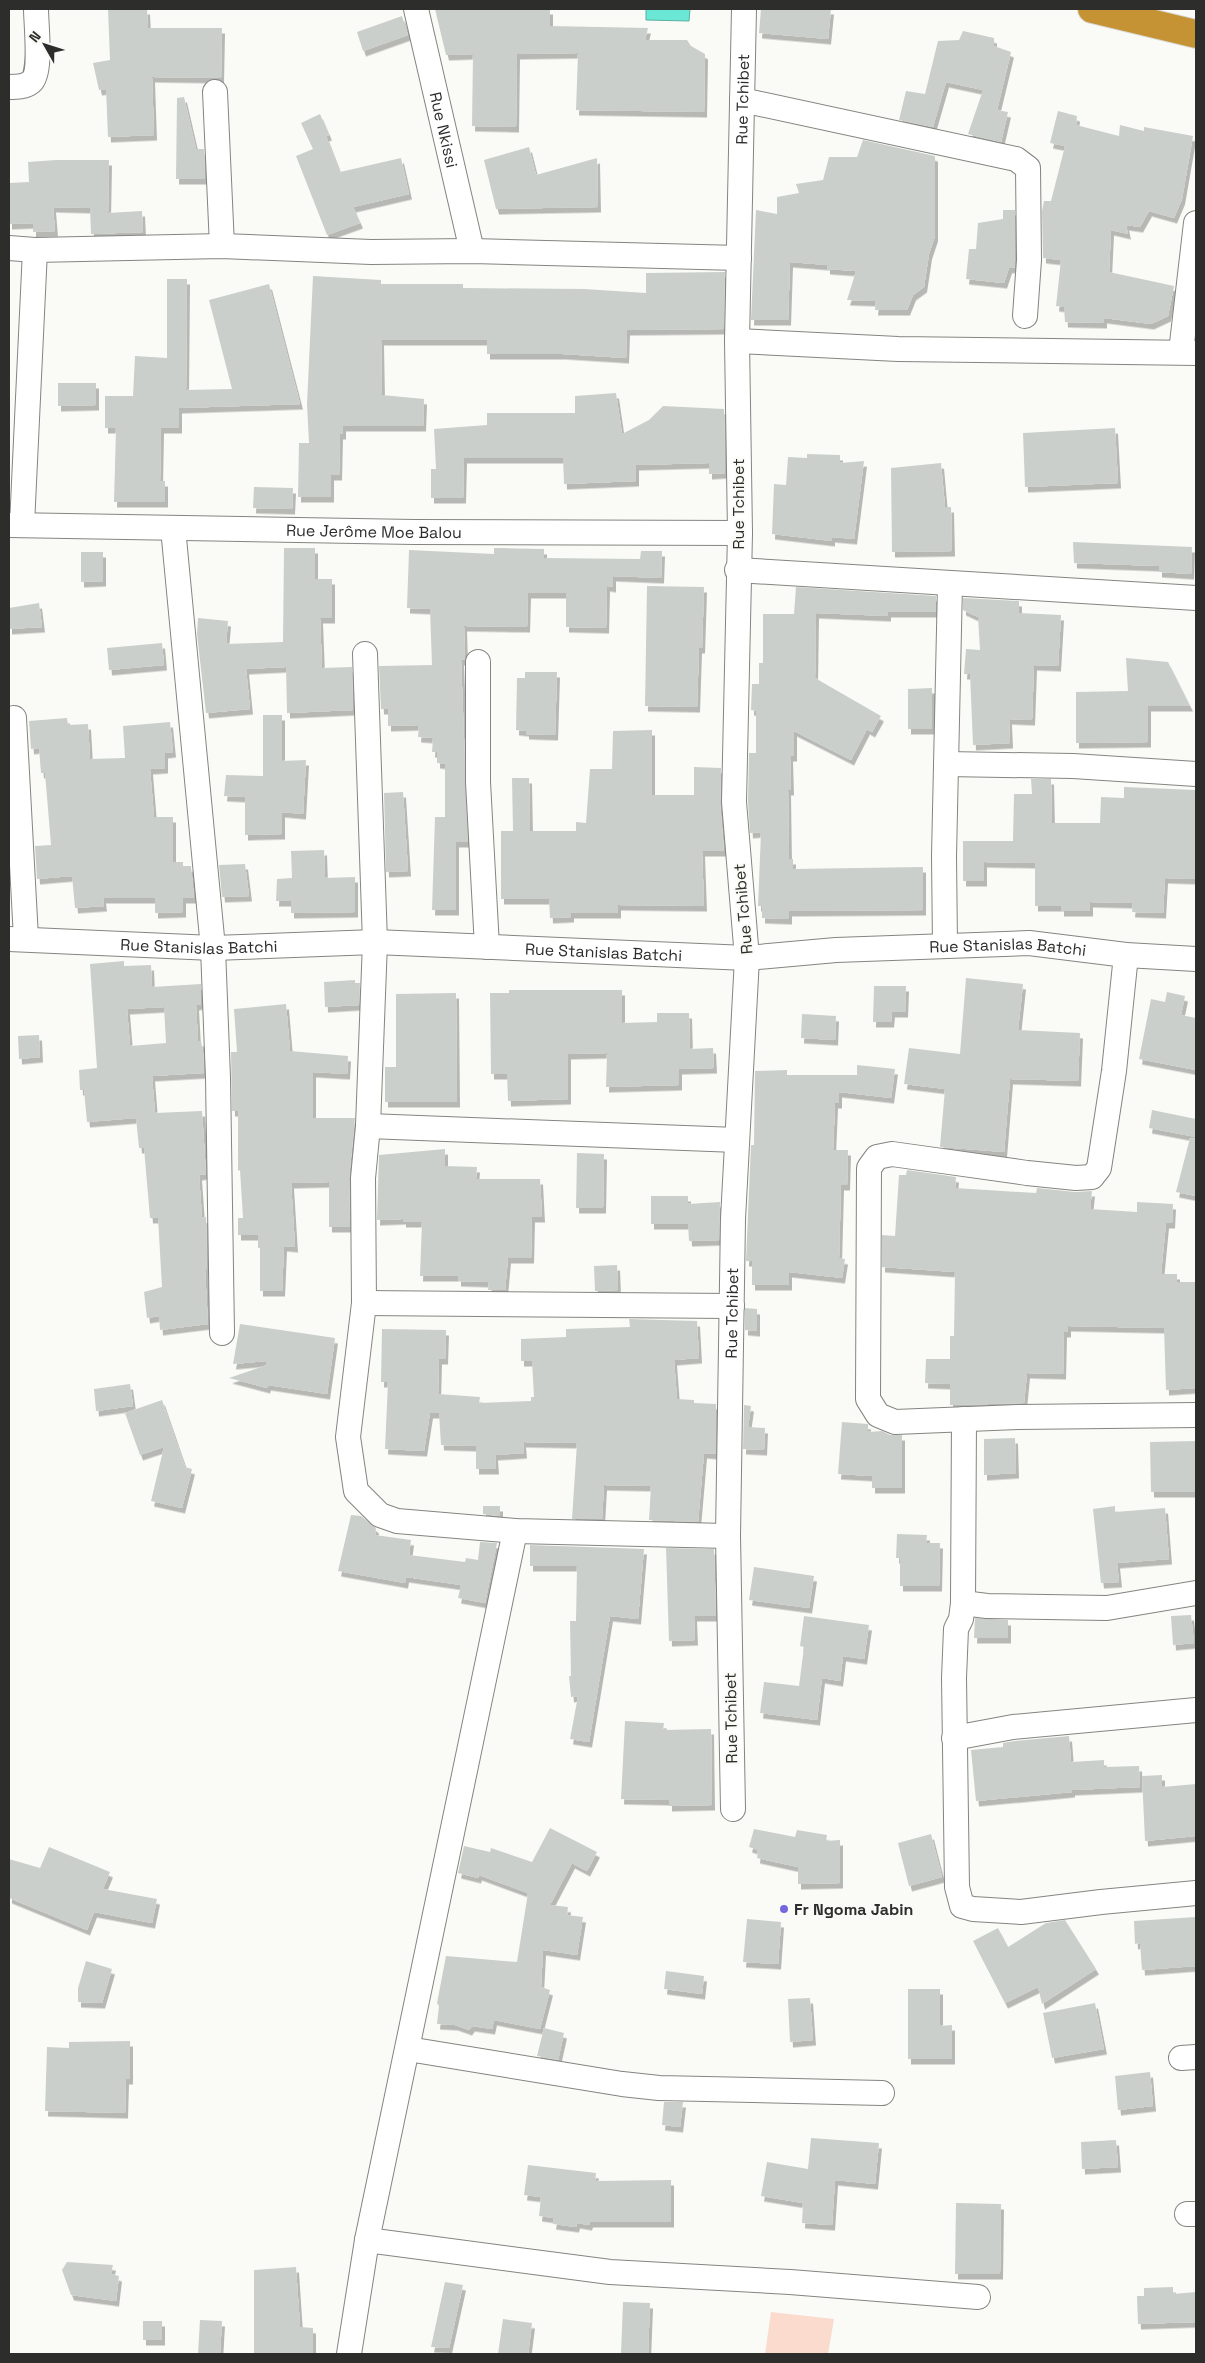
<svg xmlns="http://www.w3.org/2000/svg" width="1205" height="2363" font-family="'Space Grotesk',sans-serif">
  <defs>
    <filter id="shadow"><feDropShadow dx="3" dy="5.5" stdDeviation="0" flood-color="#0004"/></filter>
  </defs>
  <rect width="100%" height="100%" fill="#fafbf6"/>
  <polygon fill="#fadbce" points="771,2312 834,2319 828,2354 765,2354"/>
  <polygon fill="#6ae8d5" stroke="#58b0a2" points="646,9 690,9 689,21 646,20"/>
  <g fill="#cbcfcb" fill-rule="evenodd" filter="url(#shadow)">
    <polygon points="108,9 147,9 148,28 222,28 221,78 152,77 154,135 108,137 106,89 99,90 93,63 110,60"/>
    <polygon points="435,9 550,9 550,26 648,28 645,40 687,40 691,46 705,54 704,112 576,110 578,53 517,54 516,127 472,126 473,54 446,55"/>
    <polygon points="761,9 831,9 828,39 759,33"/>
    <polygon points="402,16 408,35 363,51 357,32"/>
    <polygon points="963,31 994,38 994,46 1011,52 997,110 1008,112 1001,142 968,134 983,90 946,82 933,127 899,120 906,91 925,94 938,41 959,40"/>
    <polygon points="184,97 196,149 204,149 205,179 176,179 177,98"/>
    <polygon points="1058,111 1077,116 1076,125 1119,136 1120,125 1144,131 1144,127 1193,136 1182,199 1174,218 1149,211 1140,227 1126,225 1128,234 1111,230 1109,272 1174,286 1168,316 1151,324 1104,318 1104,323 1065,322 1064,307 1056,306 1061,260 1043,258 1042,211 1044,201 1051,201 1065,146 1050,143"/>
    <polygon points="320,114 329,135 326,136 340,172 401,158 409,194 353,207 360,223 327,235 296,156 313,149 301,123"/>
    <polygon points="863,140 935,156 935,236 929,254 924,287 913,295 907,310 875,310 876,301 847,300 856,271 827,269 827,265 790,262 788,320 751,320 756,210 777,214 777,197 799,193 796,184 823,180 829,157 857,157"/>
    <polygon points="529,147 536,175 597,158 598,207 496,209 484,160"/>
    <polygon points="56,160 109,160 108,213 142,211 143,232 91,234 90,208 53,207 55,231 33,232 33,223 9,224 9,183 29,182 28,162"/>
    <polygon points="1003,210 1015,210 1015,267 1009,268 1004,283 966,279 969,249 976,249 978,223 1003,219"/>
    <polygon points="725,272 724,329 627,330 626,358 563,354 487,354 487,340 381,340 382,395 424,399 423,426 343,426 343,434 340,434 339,475 331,475 331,497 298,497 299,443 309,443 307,404 313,276 381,280 381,284 463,284 463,288 584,289 646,293 646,273"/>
    <polygon points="167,279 187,279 186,390 232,389 209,300 269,284 300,404 179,408 179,428 161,428 160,481 165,481 165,502 114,502 116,428 105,428 105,396 133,396 135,356 167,358"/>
    <polygon points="58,383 96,383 96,405 58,406"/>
    <polygon points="616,393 622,434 649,420 663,406 724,409 725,473 709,474 709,463 636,465 636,481 564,484 563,458 464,458 463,498 431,498 431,469 436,469 434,429 487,425 487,413 575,413 575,396"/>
    <polygon points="1115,428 1118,483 1025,487 1023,433"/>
    <polygon points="807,454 840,455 840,463 864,461 854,539 832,537 832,541 772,534 774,484 786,485 788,457 807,458"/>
    <polygon points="941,463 945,507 951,507 952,551 892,552 891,468"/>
    <polygon points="254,487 293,488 292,509 253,508"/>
    <polygon points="1073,542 1192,547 1191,574 1159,572 1159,566 1074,563"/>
    <polygon points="284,548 315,548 315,579 332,579 332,618 320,618 322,668 352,667 353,710 287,713 286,667 246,669 250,709 206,713 197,634 198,618 228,621 226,644 283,642"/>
    <polygon points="494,548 544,549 544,558 640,559 641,551 662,551 661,578 613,576 613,587 607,586 606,628 566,627 566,593 528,593 527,627 464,626 465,658 465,660 461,660 468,842 456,842 456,910 432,910 435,817 445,817 445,764 437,763 437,752 432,752 433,738 418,737 419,725 388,726 388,709 381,709 379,666 432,665 430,609 407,608 409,550 494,554"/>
    <polygon points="81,552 103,552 103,581 81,582"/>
    <polygon points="647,586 704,587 702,648 699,648 697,707 645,706"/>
    <polygon points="796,587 936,596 936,612 888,612 888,616 816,613 815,678 881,716 872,732 867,729 851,760 794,731 794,756 790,756 791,790 788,790 789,859 793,859 793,869 923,867 923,910 789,911 789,919 762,918 762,906 758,906 761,832 750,833 748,802 749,753 756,753 756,711 751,710 752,684 759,684 759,663 763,663 763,614 794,614"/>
    <polygon points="963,598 1019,601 1019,613 1061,615 1058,666 1034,665 1032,720 1009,719 1010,743 973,745 970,674 964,674 966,649 980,650 978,617 963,610"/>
    <polygon points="39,603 42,627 9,629 9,608"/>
    <polygon points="162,643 164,665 109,670 107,648"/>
    <polygon points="1126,658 1168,662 1190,706 1148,706 1148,742 1076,743 1076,692 1128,691"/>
    <polygon points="525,672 557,672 555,735 526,734 526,731 516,730 517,678 525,678"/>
    <polygon points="932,688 932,729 908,729 908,689"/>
    <polygon points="263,715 282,715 282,761 306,760 303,814 282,812 282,834 245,835 245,797 224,796 226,775 263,776"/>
    <polygon points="67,718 68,725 88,724 90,759 125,758 123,726 170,722 173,752 165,753 165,768 150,769 154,817 173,817 173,862 183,862 183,866 191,866 194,898 183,898 183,912 155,913 155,898 103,898 104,906 75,908 72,876 37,879 35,846 51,845 45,773 41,773 39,748 31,749 29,721"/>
    <polygon points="652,730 652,795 694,795 694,767 721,768 720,803 724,851 702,851 704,906 618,905 618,913 571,913 571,917 550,918 549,899 501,899 501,831 513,831 512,778 529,778 530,831 576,831 576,822 586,823 590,769 612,769 613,731"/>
    <polygon points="1031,779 1051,779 1052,823 1100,823 1101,797 1124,798 1124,787 1196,790 1196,879 1165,878 1163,913 1132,912 1133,903 1090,902 1090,911 1061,911 1061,906 1035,906 1035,863 984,862 984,881 963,881 963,841 1013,841 1014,794 1032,794"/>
    <polygon points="403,792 408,871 386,872 384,793"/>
    <polygon points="324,850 325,878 355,877 355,912 291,913 291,901 276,901 277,879 292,878 291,851"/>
    <polygon points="245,864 249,896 222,897 219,865"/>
    <path d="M124 961V966L151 965 152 987 201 984V1004L196 1005 198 1041H201L203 1052 204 1073 152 1076 155 1113 202 1111 206 1174 199 1175 202 1218 206 1217 207 1270H205L208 1324 160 1330 159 1316 147 1318 144 1292 162 1287 158 1218H150L144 1148H139L136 1118 87 1122 84 1090H80L79 1070 97 1068 90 964ZM164 1007 166 1043 130 1046 127 1009Z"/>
    <polygon points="966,978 1023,984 1018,1030 1080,1033 1078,1081 1010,1079 1004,1152 940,1147 945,1089 904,1084 909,1048 960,1054"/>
    <polygon points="355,980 355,983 360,983 359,1005 325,1007 324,982"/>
    <polygon points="874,986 906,986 905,1012 892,1012 891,1022 873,1022"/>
    <polygon points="509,990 622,990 622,1023 657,1022 657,1013 689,1013 690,1049 713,1048 714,1068 679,1069 679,1085 606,1087 607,1053 568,1054 568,1099 508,1101 507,1074 491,1074 490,993 509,993"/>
    <polygon points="1167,992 1185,996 1181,1015 1196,1018 1196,1070 1139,1059 1151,999 1165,1002"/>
    <polygon points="456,993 457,1102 385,1102 385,1067 396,1067 396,994"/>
    <polygon points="286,1004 290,1051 348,1056 347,1074 313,1072 313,1118 355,1118 349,1178 350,1227 329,1227 329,1182 291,1183 295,1247 284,1246 282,1291 260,1291 260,1248 258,1248 258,1235 238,1235 238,1218 243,1218 240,1170 238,1171 238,1111 232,1111 231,1052 237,1052 234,1009"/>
    <polygon points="802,1014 836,1016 835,1040 801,1038"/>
    <polygon points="39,1035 40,1057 19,1059 18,1036"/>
    <polygon points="857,1065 895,1069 891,1098 839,1092 839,1103 835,1103 833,1150 848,1150 847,1185 841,1185 839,1258 845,1259 842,1278 789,1272 789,1285 752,1285 752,1261 746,1261 751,1145 754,1145 755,1071 787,1070 787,1075 857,1075"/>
    <polygon points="1152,1110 1196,1119 1196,1137 1149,1128"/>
    <polygon points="1190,1138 1196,1139 1196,1196 1176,1192"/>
    <polygon points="445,1149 445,1166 477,1167 476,1179 540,1179 542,1217 532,1217 531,1258 508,1258 505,1290 488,1290 489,1282 458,1281 458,1276 420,1276 422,1222 403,1222 403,1219 377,1220 379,1155"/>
    <polygon points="577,1153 604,1154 603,1208 576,1208"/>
    <polygon points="907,1170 956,1177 955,1188 1036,1193 1037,1188 1075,1192 1092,1191 1090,1209 1137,1212 1137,1202 1173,1204 1172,1223 1166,1223 1161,1274 1177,1274 1177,1282 1196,1282 1196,1388 1166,1390 1164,1328 1068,1326 1068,1332 1064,1332 1063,1374 1027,1373 1024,1403 950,1405 950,1384 925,1383 926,1359 950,1359 950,1336 954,1336 955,1272 882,1267 882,1235 895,1236 899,1175 906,1175"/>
    <polygon points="651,1196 688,1196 688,1204 720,1202 719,1240 689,1241 688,1224 651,1224"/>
    <polygon points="617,1265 618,1290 595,1291 594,1266"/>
    <polygon points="745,1308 757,1309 757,1331 745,1330"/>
    <polygon points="629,1319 697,1321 699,1358 674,1360 677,1399 694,1400 694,1403 716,1404 716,1454 704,1453 698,1522 649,1520 651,1486 604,1485 602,1519 572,1519 577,1443 523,1442 524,1453 495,1455 496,1469 476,1469 476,1446 441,1445 439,1413 430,1413 424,1451 385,1449 388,1382 381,1382 382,1329 446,1330 445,1359 439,1359 438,1394 480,1397 479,1403 531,1401 531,1397 534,1397 532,1361 521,1361 521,1339 566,1337 566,1329 630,1327"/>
    <polygon points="240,1324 335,1338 327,1394 268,1385 267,1388 229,1378 267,1365 266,1361 233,1364"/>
    <polygon points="130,1384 133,1406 96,1411 94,1389"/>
    <polygon points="162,1400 185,1467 192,1469 182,1508 151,1501 164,1447 140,1455 125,1413"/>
    <polygon points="744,1405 751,1406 748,1427 765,1428 764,1450 743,1449"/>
    <polygon points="842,1422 868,1424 868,1432 882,1431 890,1435 902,1435 902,1488 872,1488 872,1476 838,1474"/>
    <polygon points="1015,1438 1016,1473 984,1475 984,1439"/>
    <polygon points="1196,1441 1196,1492 1151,1492 1150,1442"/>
    <polygon points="483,1506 500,1506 500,1516 483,1514"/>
    <polygon points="1115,1506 1115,1512 1165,1508 1169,1559 1117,1563 1119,1582 1101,1583 1093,1509"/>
    <polygon points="351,1515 361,1516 376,1528 375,1535 411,1540 409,1555 465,1562 466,1558 478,1560 480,1542 497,1543 485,1603 458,1598 461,1585 406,1577 405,1583 338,1571"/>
    <polygon points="897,1534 927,1535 926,1543 940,1543 939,1586 900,1586 900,1558 896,1558"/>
    <polygon points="530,1545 644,1549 638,1619 610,1616 589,1742 570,1739 578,1696 571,1697 569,1676 571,1676 570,1621 576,1621 577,1566 530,1566"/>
    <polygon points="666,1548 714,1549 716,1616 694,1616 695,1640 669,1641"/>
    <polygon points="754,1567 814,1576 809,1608 749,1600"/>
    <polygon points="1191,1615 1194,1643 1173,1645 1171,1616"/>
    <polygon points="804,1616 869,1625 864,1659 843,1656 840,1681 822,1678 817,1720 760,1713 764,1682 799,1686 804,1647 800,1646"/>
    <polygon points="975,1618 1008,1620 1008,1638 974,1638"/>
    <polygon points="625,1721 664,1723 663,1730 711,1729 712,1805 669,1806 669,1800 621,1799"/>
    <polygon points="1069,1736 1071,1762 1104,1760 1104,1767 1139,1766 1140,1787 1072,1790 1072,1792 976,1801 971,1750 1003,1747 1003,1743 1015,1741"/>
    <polygon points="1162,1775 1162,1787 1196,1784 1196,1836 1145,1841 1142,1776"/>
    <polygon points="550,1828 597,1852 587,1871 572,1863 550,1905 568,1907 567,1915 583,1917 577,1955 543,1950 541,1987 550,1990 540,2029 494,2020 492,2029 472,2026 469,2030 455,2025 437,2024 439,2006 437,2003 446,1956 517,1962 528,1893 479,1875 478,1878 458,1873 464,1846 490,1852 491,1848 532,1862"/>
    <polygon points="754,1829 795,1837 797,1830 827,1835 826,1841 840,1840 840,1883 798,1884 798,1867 757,1858 758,1850 749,1847"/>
    <polygon points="931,1834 942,1877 909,1886 898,1843"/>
    <polygon points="49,1847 110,1872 103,1889 157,1899 152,1923 94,1912 87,1930 9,1898 9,1859 40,1868"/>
    <polygon points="1196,1917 1196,1966 1142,1970 1140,1943 1135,1944 1134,1921"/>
    <polygon points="747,1919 781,1922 778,1964 743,1962"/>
    <polygon points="1065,1920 1096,1969 1042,2004 1038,1987 1005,2003 973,1941 998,1928 1008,1947 1046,1923"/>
    <polygon points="86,1961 112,1969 102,2003 78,2002 78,1988"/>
    <polygon points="666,1971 704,1976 702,1994 664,1989"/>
    <polygon points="908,1989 940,1989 940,2026 952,2025 952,2059 908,2059"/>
    <polygon points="810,1998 813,2040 790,2042 788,1999"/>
    <polygon points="1095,2003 1104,2049 1052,2058 1043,2013"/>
    <polygon points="544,2028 564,2033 558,2060 537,2056"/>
    <polygon points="130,2041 130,2079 126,2079 125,2113 45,2111 47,2047 69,2048 69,2042"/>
    <polygon points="1150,2072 1153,2106 1118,2110 1115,2076"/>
    <polygon points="664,2102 683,2102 680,2127 662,2125"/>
    <polygon points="811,2138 879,2143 875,2184 835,2180 832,2225 802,2223 803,2203 761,2196 767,2162 808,2169"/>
    <polygon points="1116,2140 1118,2167 1082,2169 1081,2142"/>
    <polygon points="528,2165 596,2173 595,2181 671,2180 671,2222 590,2222 589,2225 577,2223 576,2227 553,2224 554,2218 539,2216 541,2197 524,2195"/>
    <polygon points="956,2203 1001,2204 1000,2274 955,2274"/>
    <polygon points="67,2262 113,2265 111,2274 119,2276 116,2301 71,2295 62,2270"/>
    <polygon points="296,2267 300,2327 313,2328 313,2353 254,2354 254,2270"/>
    <polygon points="445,2282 463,2285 449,2348 431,2347"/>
    <polygon points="1173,2287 1173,2294 1196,2292 1196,2322 1138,2324 1137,2296 1144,2296 1144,2288"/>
    <polygon points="623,2302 650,2303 648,2354 621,2354"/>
    <polygon points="503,2319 532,2323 528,2354 498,2354"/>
    <polygon points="200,2320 222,2321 220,2354 198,2354"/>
    <rect x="143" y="2321" width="19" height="19"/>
  </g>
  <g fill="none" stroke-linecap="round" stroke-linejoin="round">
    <g stroke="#848581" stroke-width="26">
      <g id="street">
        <path id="s1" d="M416 9 472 251"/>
        <path d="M9 87C16 87 25 87 31 82 42 73 36 24 36 9"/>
        <polyline points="215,92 222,246"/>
        <polyline points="742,100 1016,159 1028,168 1029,260 1025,316"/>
        <polyline points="9,248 35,250 222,246 371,252 472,251 739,258"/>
        <polyline points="737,341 898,349 1196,353"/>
        <polyline points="1181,352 1196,223"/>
        <path id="s2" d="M9 525 414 532 740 533"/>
        <polyline points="22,525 35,250"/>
        <polyline points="173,528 213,948 218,1078 222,1333"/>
        <polyline points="737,570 1196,598"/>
        <polyline points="365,654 375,942 368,1126 363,1178 364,1303 348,1437 356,1491 380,1515 397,1521 515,1531 728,1536"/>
        <polyline points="478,662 478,782 487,947"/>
        <polyline points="14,718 26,938"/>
        <polyline points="946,764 1073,766 1196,774"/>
        <path id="s3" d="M9 939 213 948 375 942 747 958 836 950 1029 943 1126 955 1196 959"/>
        <polyline points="945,946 944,856 950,584"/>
        <polyline points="1126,955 1114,1071 1099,1168 1092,1177 1076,1178 1027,1173 892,1154 877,1157 869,1168 868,1399 878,1415 895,1422 1018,1417 1196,1415"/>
        <polyline points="368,1126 737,1140"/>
        <polyline points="364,1303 732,1306"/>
        <polyline points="964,1419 963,1603 961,1619 956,1629 954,1678 957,1887 962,1906 973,1909 1021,1912 1101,1902 1196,1893"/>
        <polyline points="963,1603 987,1606 1107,1608 1196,1593"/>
        <polyline points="954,1738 1013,1727 1196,1710"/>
        <path id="s4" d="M733 1809 728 1536 733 1219 747 958 734 802 740 533 737 341 744 9"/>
        <polyline points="408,2049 622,2084 659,2088 882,2093"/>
        <polyline points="1181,2058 1196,2057"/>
        <polyline points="1187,2214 1196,2214"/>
        <polyline points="367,2240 610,2272 790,2282 978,2297"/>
        <polyline points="349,2354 367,2240 515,1531"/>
      </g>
    </g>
    <g stroke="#d9d9d9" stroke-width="30">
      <polyline id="highway" points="1092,9 1196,34"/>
    </g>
    <use href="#street" stroke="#fff" stroke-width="24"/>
    <use href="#highway" stroke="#c59333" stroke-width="28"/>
  </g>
  <circle fill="#7566e0" stroke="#fafbf6" stroke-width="2" cx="784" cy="1909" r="5"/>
  <g text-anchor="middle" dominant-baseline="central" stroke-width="4" stroke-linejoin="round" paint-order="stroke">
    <g font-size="16" fill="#2d2e2c" stroke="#fafbf6">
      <text stroke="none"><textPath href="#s4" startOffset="1711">Rue Tchibet</textPath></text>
      <text stroke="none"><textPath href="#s1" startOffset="124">Rue Nkissi</textPath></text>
      <text transform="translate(738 504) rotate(-90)">Rue Tchibet</text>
      <text stroke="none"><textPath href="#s2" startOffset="365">Rue Jerôme Moe Balou</textPath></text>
      <text transform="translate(743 909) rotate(-95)">Rue Tchibet</text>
      <text stroke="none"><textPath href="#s3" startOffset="190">Rue Stanislas Batchi</textPath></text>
      <text stroke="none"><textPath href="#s3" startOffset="1000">Rue Stanislas Batchi</textPath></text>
      <text stroke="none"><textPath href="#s3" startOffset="595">Rue Stanislas Batchi</textPath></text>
      <text stroke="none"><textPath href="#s4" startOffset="496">Rue Tchibet</textPath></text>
      <text transform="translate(731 1718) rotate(-91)">Rue Tchibet</text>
    </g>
    <g font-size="16" font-weight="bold" fill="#2d2e2c" stroke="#fafbf6" text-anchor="start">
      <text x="794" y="1909">Fr Ngoma Jabin</text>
    </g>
  </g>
  <rect width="1205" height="2363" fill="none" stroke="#2d2e2c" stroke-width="20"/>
  <g transform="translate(45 45) rotate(309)" stroke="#fafbf6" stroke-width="4" paint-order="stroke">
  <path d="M0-4L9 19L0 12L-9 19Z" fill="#2d2e2c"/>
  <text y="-8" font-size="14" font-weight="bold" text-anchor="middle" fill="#2d2e2c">N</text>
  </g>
</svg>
